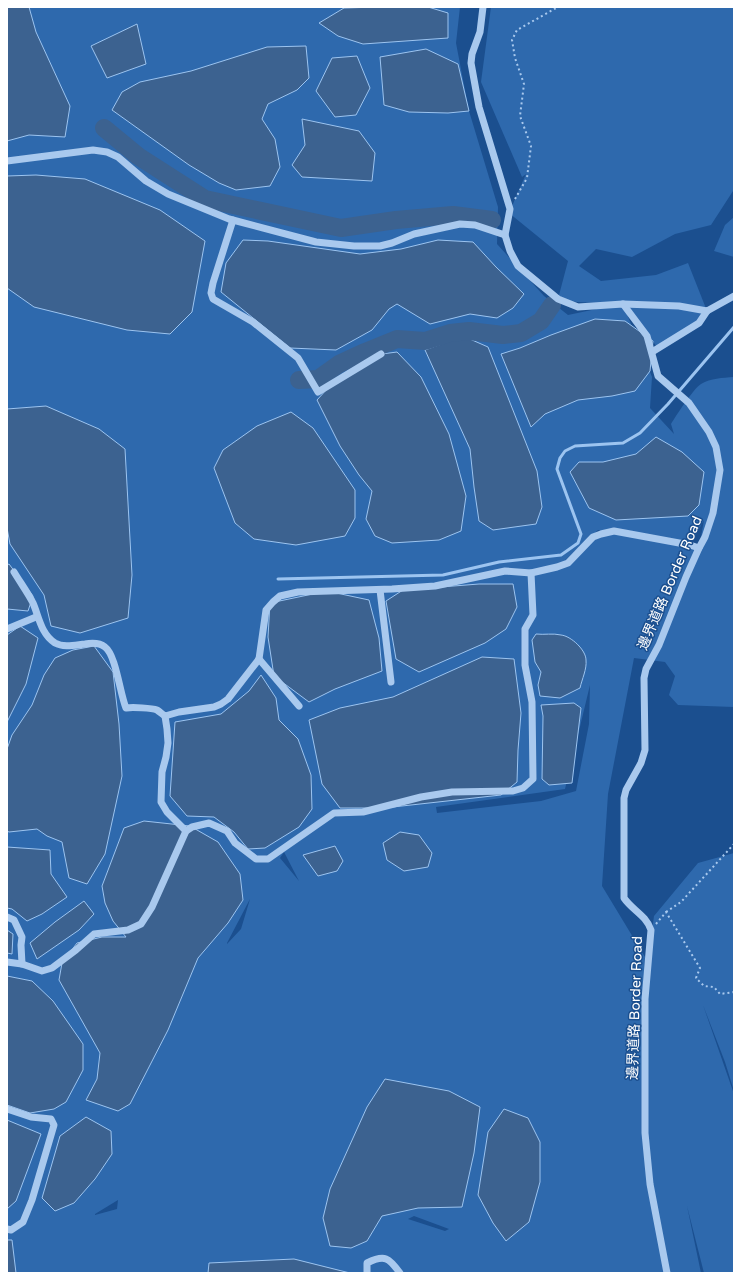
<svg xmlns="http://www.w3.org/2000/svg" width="741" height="1280" font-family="'Varela Round','Noto Sans SC',sans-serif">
  <rect width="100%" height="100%" fill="#1b4f8f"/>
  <g fill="#2e69ad" fill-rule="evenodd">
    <path d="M7 7H460L456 43 469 111 498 207 497 244 544 296 568 315 620 304 577 302 558 299 568 261 509 213 526 174 522 177 481 82 491 7H734V191H733L711 225 675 234 632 257 596 249 579 266 601 281 656 275 688 263 707 311 699 323 658 348 623 304 652 377 650 408 674 434 671 424C676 416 693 389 701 384 711 378 722 378 734 377V707L678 705 669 695 675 676 665 662 634 658 608 794 602 886 645 957 642 1005 654 916 698 863 734 853V1091L725 1062 703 1005 734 1094V1273H704L687 1206 701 1273H7ZM704 520 699 548 690 545ZM598 530 610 533 593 537 561 564ZM590 685 589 724 576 791 541 801 437 813 436 807 565 789ZM284 852 299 881 280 858ZM250 899 241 929 227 944V943ZM118 1200 117 1209 95 1215V1214ZM414 1216 449 1229 445 1231 408 1219Z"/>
    <polygon points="734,217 734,257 714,251 725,225"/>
  </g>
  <g fill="#3c6290" stroke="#9cc4f0">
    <polygon points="7,7 29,7 36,32 70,106 65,137 29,135 7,141"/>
    <polygon points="378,7 428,7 448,13 448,38 363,44 338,36 319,23 344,8"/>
    <polygon points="137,24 146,64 107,78 91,46"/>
    <polygon points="306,46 309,78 297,90 268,104 262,119 275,139 280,167 270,186 236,190 219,183 189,165 112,110 122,92 140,82 191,71 267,47"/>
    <polygon points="426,49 458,64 469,111 448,113 409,112 384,105 380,57"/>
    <polygon points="357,56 370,88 356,115 335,117 316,91 332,58"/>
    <polygon points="302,119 359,131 375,153 372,181 302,177 292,165 305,145"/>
    <polygon points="36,175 85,179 160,210 205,241 192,312 170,334 127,330 34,307 7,288 7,176"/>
    <polygon points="243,240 268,241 360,254 401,249 438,240 473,242 496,267 524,294 513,308 497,318 470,314 430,324 397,304 389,309 372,330 336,350 290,348 221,292 226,263"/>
    <polygon points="595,319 625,321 653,341 650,371 635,391 612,396 578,400 545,414 531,427 501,354 520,348 551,335"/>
    <polygon points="463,336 488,347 537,471 542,507 536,524 493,530 479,521 474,487 470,449 425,350"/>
    <polygon points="397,352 421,377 449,434 466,496 461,531 439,540 392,543 375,536 366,519 372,491 359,475 340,446 317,400 338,377 374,355"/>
    <polygon points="46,406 99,429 125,449 132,575 128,618 80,633 51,626 44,595 10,544 7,528 7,409"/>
    <polygon points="291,412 313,428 355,490 355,518 345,536 296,545 254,539 235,523 214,468 223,450 257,426"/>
    <polygon points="656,437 682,452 704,472 699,505 688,516 616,520 589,508 570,472 579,462 603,462 636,454"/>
    <polygon points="9,564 33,596 28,611 7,609 7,565"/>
    <polygon points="479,584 513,584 517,607 506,629 485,643 419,672 396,659 386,601 403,590"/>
    <polygon points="327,591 369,600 379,638 382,671 335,689 309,702 274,676 268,637 270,603"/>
    <polygon points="20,626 38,638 26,684 7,722 7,635"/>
    <path d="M536 634C544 635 553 633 561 635 571 636 586 650 586 660 587 669 582 679 580 688L560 698 540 696 538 685 541 672 535 662 532 640Z"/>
    <polygon points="94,646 113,672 119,724 122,776 105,854 87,884 69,878 62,842 47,836 37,829 9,832 7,831 7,749 12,735 32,705 44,675 55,658 73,650"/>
    <polygon points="482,657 514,659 521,713 518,750 517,782 501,795 384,808 340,808 322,784 309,720 340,708 393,697"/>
    <polygon points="261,675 276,698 279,720 298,739 311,775 312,809 299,827 265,848 248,849 234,832 214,817 187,816 170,796 175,722 221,714 249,691"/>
    <polygon points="574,703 581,708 572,783 549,785 542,779 543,716 541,705"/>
    <polygon points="144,821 190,826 218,842 240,874 243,900 228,923 198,958 168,1030 130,1104 118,1111 86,1100 97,1079 100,1053 59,980 62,963 77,943 102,937 126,937 113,921 105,903 102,886 124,828"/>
    <polygon points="400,832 419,835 432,853 428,867 404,871 387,860 383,843"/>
    <polygon points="335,846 343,861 337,871 318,876 303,855"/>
    <polygon points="7,847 50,850 51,874 67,897 42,914 27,921 12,909 7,908"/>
    <polygon points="84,901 94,914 79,930 37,959 30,943 55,922"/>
    <polygon points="7,930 13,934 12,954 7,953"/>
    <polygon points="7,976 32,981 53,1001 83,1044 83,1070 66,1102 54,1109 30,1113 7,1105"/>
    <polygon points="385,1079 449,1091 480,1107 474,1153 462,1207 418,1208 382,1216 367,1241 351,1248 330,1246 323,1218 330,1189 367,1107"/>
    <polygon points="504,1109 528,1118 540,1142 540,1182 529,1222 506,1241 493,1223 478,1195 488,1132"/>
    <polygon points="86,1117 111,1131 112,1154 95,1179 74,1203 55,1211 42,1198 60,1136"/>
    <polygon points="7,1120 41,1134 16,1201 7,1209"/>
    <polygon points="7,1240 12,1240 16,1273 7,1273"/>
    <polygon points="294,1259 350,1273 208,1273 209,1263"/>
  </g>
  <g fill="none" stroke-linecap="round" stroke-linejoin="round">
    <polyline stroke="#9cc4f0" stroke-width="3" points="278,579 443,575 499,562 561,555 578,543 581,534 557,469 560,458 565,451 575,446 623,443 640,433 668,404 734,327"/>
    <g stroke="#3c6290" stroke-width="18">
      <polyline points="104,128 138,156 205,199 341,228 396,220 453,215 492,220"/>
      <polyline points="299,380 318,379 339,364 365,352 397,339 425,341 450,333 469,331 503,335 521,333 541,321 552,305"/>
    </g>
    <g stroke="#a9c9ee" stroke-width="2" stroke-dasharray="2 3" stroke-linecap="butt">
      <polyline points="515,199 527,178 531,146 520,116 524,84 515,58 512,40 517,30 558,7"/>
      <polyline points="666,912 681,902 734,844"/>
      <polyline points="656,924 666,912 700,968 696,978 704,986 714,987 720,994 734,992"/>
    </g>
    <g stroke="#a9c9ee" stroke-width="7">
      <path d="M483 7 480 32 472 54 471 63 479 107 510 209 505 235 510 251 518 266 558 299 578 307 623 304 647 336 658 376 689 403 709 432 716 447 720 470 713 513 705 537 699 548 686 577 659 645 646 669 644 678 645 750 641 763 626 790 624 798V898C632 910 646 915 651 930L645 999V1133L650 1184 667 1273"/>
      <polyline points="7,161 93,150 107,152 118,157 146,181 168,194 229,219 316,242 354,246 380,246 392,243 414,234 460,224 475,225 505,235"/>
      <polyline points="233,220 213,283 211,293 213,299 253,322 298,358 318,392 381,354"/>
      <polyline points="623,304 679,306 707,311 734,296"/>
      <polyline points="652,352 699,323 707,311"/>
      <path d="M14 572C20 582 28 593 33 603 39 617 41 634 55 643 64 648 75 645 85 644 91 643 100 643 105 647 116 655 120 694 126 708 132 707 152 708 157 710 160 712 162 714 165 716L179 712 214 707 221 704 228 699 259 659 266 610 273 602 280 596 298 592 392 589 435 586 505 571 531 573 557 567 568 563 593 537 601 534 614 531 690 545 699 548"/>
      <polyline points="380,590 391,682"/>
      <polyline points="7,629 36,617"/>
      <polyline points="259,659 299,706"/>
      <polyline points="165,716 167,729 168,743 166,757 162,772 161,802 167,812 186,831"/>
      <polyline points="7,917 14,920 22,937 21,945 22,964"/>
      <polyline points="7,962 22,964 42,971 52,968 76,950 94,934 128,930 141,924 152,907 186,831 192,827 209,823 227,831 235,843 256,859 268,859 334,813 363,812 421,797 452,792 513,791 523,788 533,779 532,702 525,665 525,629 533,615 531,573"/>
      <polyline points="7,1109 31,1117 51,1119 54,1125 32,1200 23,1222 11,1230 7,1229"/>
      <path d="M367 1273V1263C385 1254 389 1258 400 1273"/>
    </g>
  </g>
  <g text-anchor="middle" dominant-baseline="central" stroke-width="3" stroke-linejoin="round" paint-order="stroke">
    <g font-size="14" fill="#fff" stroke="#1b4f8f">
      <text transform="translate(670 583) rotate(-67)">邊界道路 Border Road</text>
      <text transform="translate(635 1008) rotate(-88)">邊界道路 Border Road</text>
    </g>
  </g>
  <rect width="741" height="1280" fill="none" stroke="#ffffff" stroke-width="16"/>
</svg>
